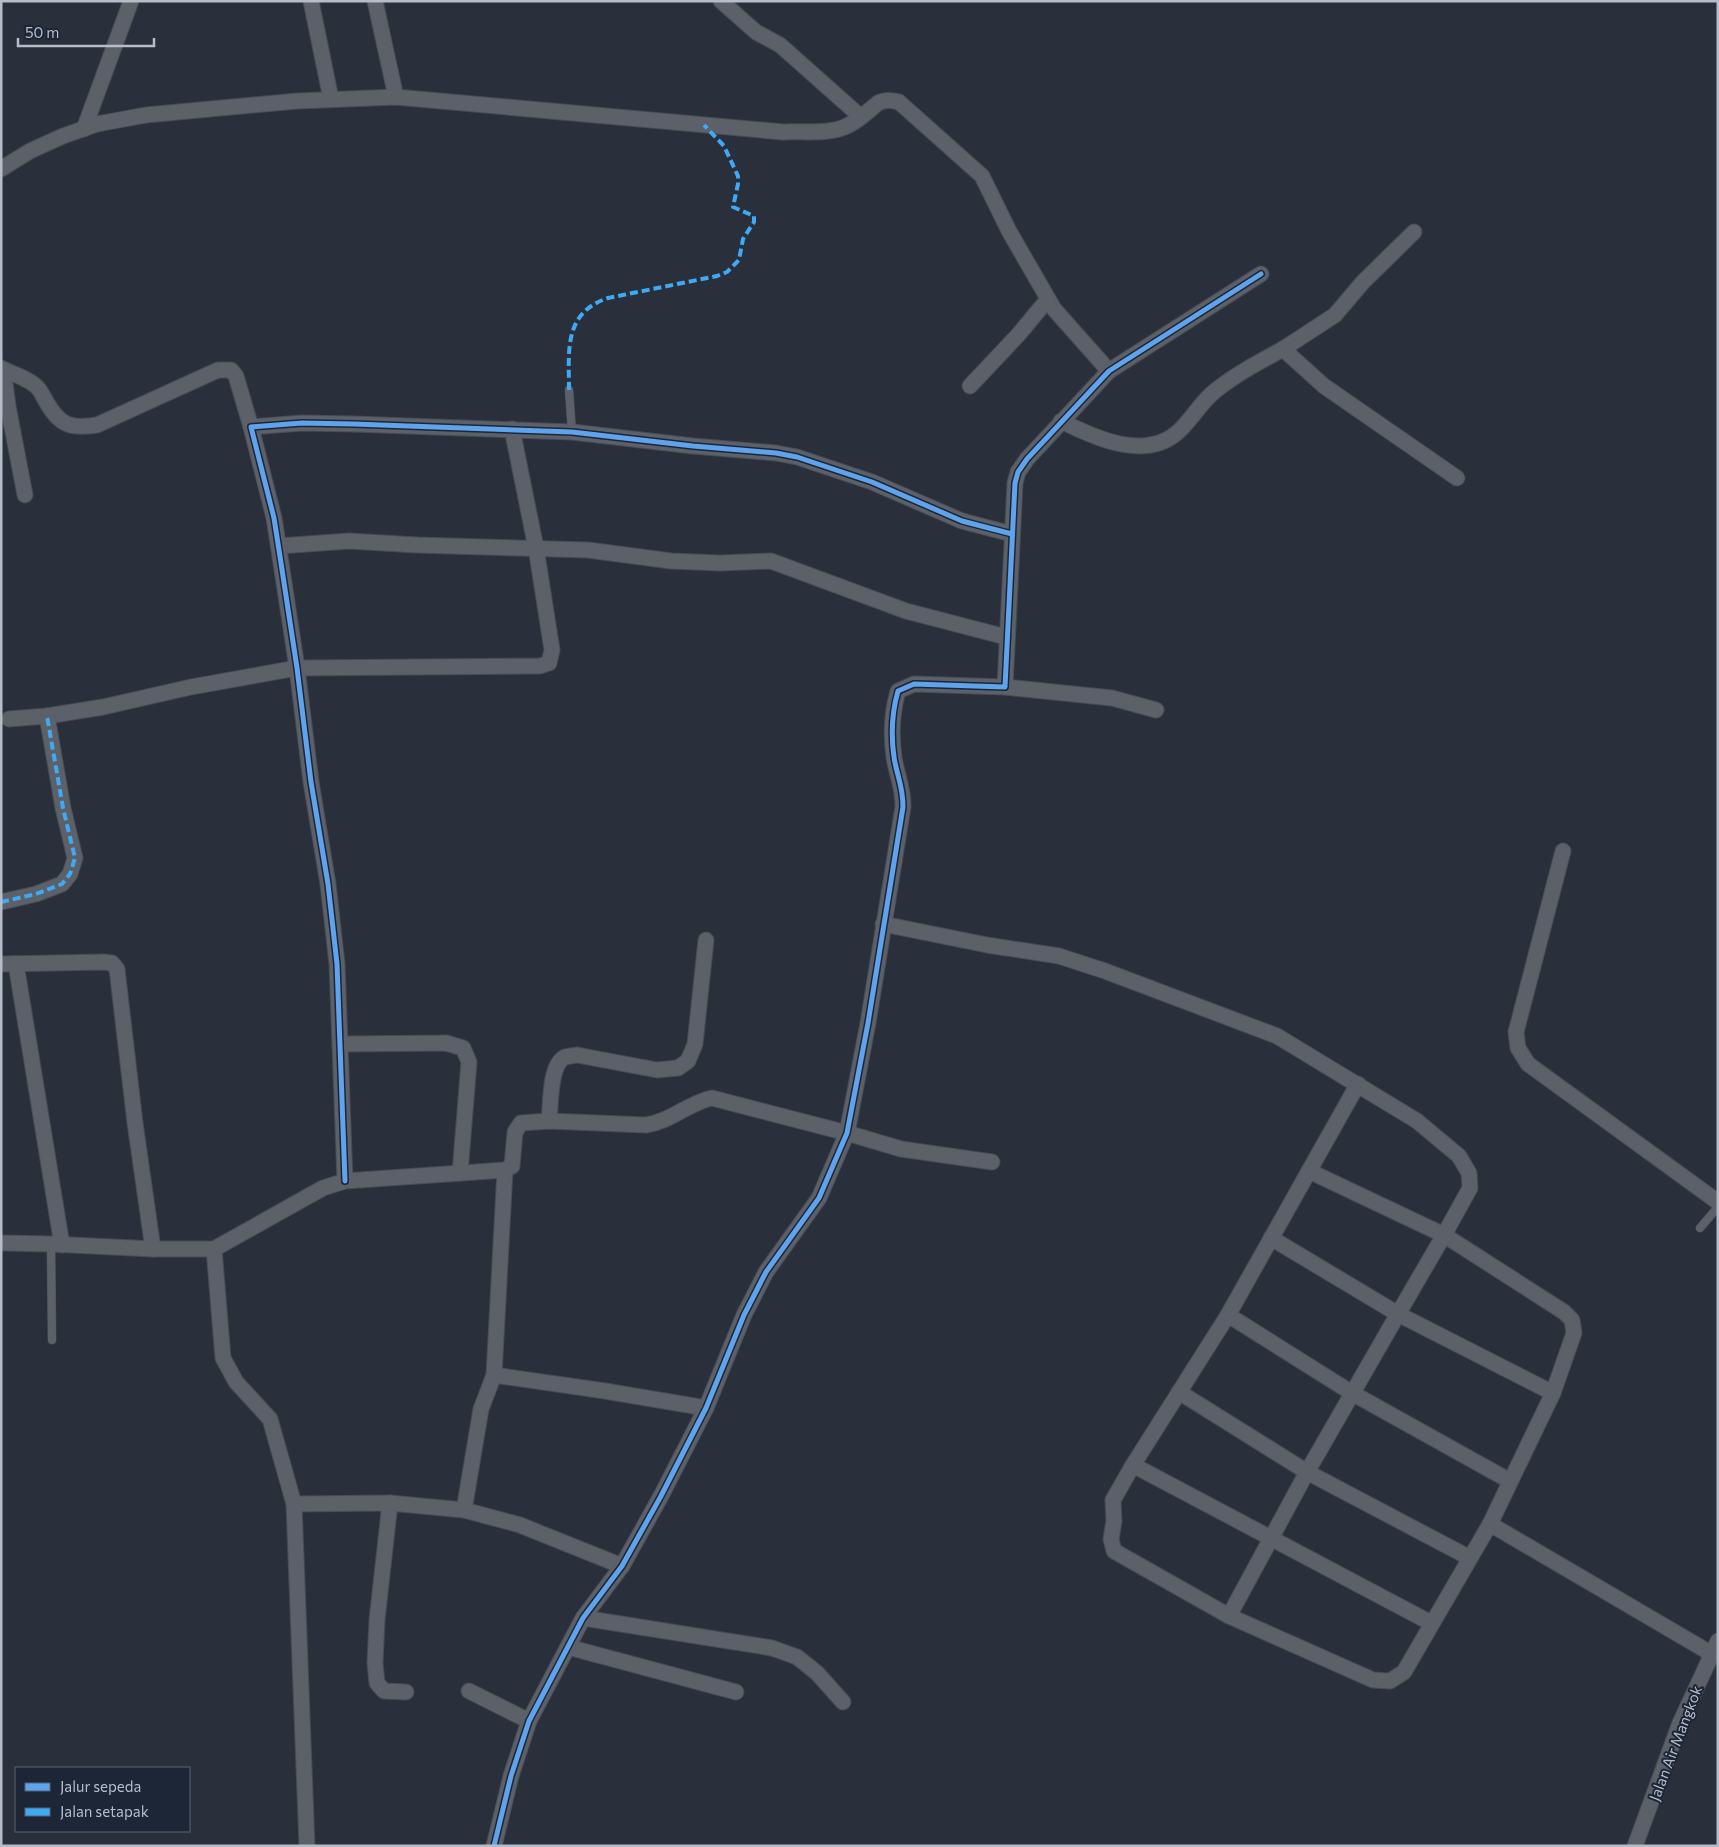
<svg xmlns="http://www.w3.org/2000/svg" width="1719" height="1847" font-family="Commissioner,sans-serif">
  <rect width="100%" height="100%" fill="#2a303b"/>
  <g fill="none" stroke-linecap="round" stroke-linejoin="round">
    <g stroke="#474b53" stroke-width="9">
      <g id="service">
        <polyline points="569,390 572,432"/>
        <polyline points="1700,1228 1718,1207"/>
        <polyline points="51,1244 52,1340"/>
      </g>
    </g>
    <g stroke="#474b53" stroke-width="17">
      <g id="minor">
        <polyline points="311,1 331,99"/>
        <polyline points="375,1 396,97"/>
        <polyline points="721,1 756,32 780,45 861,117"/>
        <polyline points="84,129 131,1"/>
        <path d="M1 169 30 151 63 136 97 124 146 115 297 101 396 97 783 132C800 131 826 134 842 128 855 124 867 112 878 103 885 99 892 100 899 102L982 176 1009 231 1054 309 1109 371"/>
        <polyline points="1283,349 1335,315 1363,282 1414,232"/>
        <path d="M1 368C12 374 28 378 37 387 41 391 44 398 47 403 60 426 72 429 97 425L218 370H231L236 376 251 427"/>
        <polyline points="3,369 8,406 25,495"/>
        <polyline points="970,386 1019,334 1048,299"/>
        <path d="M1061 421C1095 438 1146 462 1179 431 1192 419 1201 402 1215 391 1236 374 1259 362 1283 349L1324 386 1457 478"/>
        <polyline points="279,546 349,541 417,545 588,550 671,561 720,563 771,561 906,611 1006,637"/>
        <polyline points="1005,687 1112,698 1156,710"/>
        <polyline points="9,719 47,716 103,707 191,687 297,668 540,666 549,663 552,650 536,548 512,429"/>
        <polyline points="1563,851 1516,1032 1518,1048 1528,1064 1718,1202"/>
        <polyline points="1,902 36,894 62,884 70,874 75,858 63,808 47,716"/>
        <polyline points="883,924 987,945 1059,956 1105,971 1277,1036 1417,1121 1459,1156 1469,1173 1470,1188 1444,1235 1564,1312 1572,1320 1574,1333 1553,1393 1490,1524 1712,1654"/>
        <polyline points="1,964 104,962 112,963 117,969 135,1123 153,1249"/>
        <polyline points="16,964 62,1245"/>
        <polyline points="341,1044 446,1043 463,1048 469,1062 460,1173"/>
        <polyline points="1358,1084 1309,1171 1444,1235 1398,1314 1553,1393"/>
        <path d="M549 1121C551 1105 549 1065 565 1057 568 1056 573 1056 577 1055L657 1070 678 1068 688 1061 695 1044 706 940"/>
        <polyline points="1309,1171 1228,1315 1352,1393 1510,1481"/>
        <polyline points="345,1181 337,964 328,884 311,782 297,668 281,563 274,518 251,427 302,423 354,424 572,432 693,446 776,453 797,457 872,482 962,521 1012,534"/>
        <polyline points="1271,1238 1398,1314 1307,1472 1229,1616 1373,1680 1390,1681 1404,1672 1490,1524"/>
        <path d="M1 1243 51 1244 153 1249H214L323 1188 345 1181 505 1170 512 1166 515 1132 521 1123 549 1121 646 1125C672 1121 688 1103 712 1098L847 1133 901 1149 992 1162"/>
        <polyline points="214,1249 223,1358 236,1382 270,1419 294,1504 307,1846"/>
        <polyline points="1228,1315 1133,1465 1431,1623"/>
        <polyline points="494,1375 605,1391 706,1408"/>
        <polyline points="1179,1392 1307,1472 1470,1558"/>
        <polyline points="1133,1465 1113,1500 1114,1521 1111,1539 1114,1551 1229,1616"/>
        <polyline points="390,1503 377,1620 375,1663 377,1683 384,1691 406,1692"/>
        <polyline points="294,1504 390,1503 464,1510 520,1525 622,1566"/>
        <polyline points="464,1510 481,1409 494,1375 505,1170"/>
        <polyline points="583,1618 772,1648 797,1657 817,1673 843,1702"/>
        <polyline points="568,1647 736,1692"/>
        <polyline points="469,1691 529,1721"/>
        <path d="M494 1846 511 1776 529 1721 583 1618 622 1566 661 1496 706 1408 744 1315 766 1272 819 1198 847 1133 868 1023 903 807C903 785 897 777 894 757 891 736 892 712 898 691L914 684 1005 687 1015 483 1018 472 1027 459 1109 371 1261 274"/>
        <polyline points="1635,1846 1680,1723 1718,1641"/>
      </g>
    </g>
    <use href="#service" stroke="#5c6068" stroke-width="8"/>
    <use href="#minor" stroke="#5c6068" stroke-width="15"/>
    <g stroke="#3fa9f5" stroke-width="4" stroke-dasharray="8 4" stroke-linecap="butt">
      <path d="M569 390C569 351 563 313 608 298L717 276 727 272 739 260 743 239 754 222V216L733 207 738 184V176L724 146 704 125"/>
      <polyline points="1,902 36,894 62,884 70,874 75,858 63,808 47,716"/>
    </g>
    <g stroke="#1d2636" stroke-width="8">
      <g id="cycleway">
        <polyline points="345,1181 337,964 328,884 311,782 297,668 281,563 274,518 251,427 302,423 354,424 572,432 693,446 776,453 797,457 872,482 962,521 1012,534"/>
        <path d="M494 1846 511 1776 529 1721 583 1618 622 1566 661 1496 706 1408 744 1315 766 1272 819 1198 847 1133 868 1023 903 807C903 785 897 777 894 757 891 736 892 712 898 691L914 684 1005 687 1015 483 1018 472 1027 459 1109 371 1261 274"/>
      </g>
    </g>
    <use href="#cycleway" stroke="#60a3ed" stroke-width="5"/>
  </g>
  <g text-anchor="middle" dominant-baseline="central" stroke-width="4" stroke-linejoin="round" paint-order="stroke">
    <g font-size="15" fill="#b5bdcb" stroke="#1d2636">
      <text transform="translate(1675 1743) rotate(-69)">Jalan Air Mangkok</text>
    </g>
  </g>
  <rect width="1719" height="1847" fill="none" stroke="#b5bdcb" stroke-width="5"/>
  <rect x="15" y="1767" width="175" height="65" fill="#1d2636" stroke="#5a6272"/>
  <rect x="25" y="1783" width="25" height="8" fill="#60a3ed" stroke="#5a6272"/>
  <text x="60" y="1792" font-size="15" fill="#b5bdcb">Jalur sepeda</text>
  <rect x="25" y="1808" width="25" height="8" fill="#3fa9f5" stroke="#5a6272"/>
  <text x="60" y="1817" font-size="15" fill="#b5bdcb">Jalan setapak</text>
  <path d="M18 38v8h136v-8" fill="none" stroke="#b5bdcb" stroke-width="2.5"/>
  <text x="25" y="38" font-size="15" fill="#b5bdcb" stroke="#1d2636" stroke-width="4" paint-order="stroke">50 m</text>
</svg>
